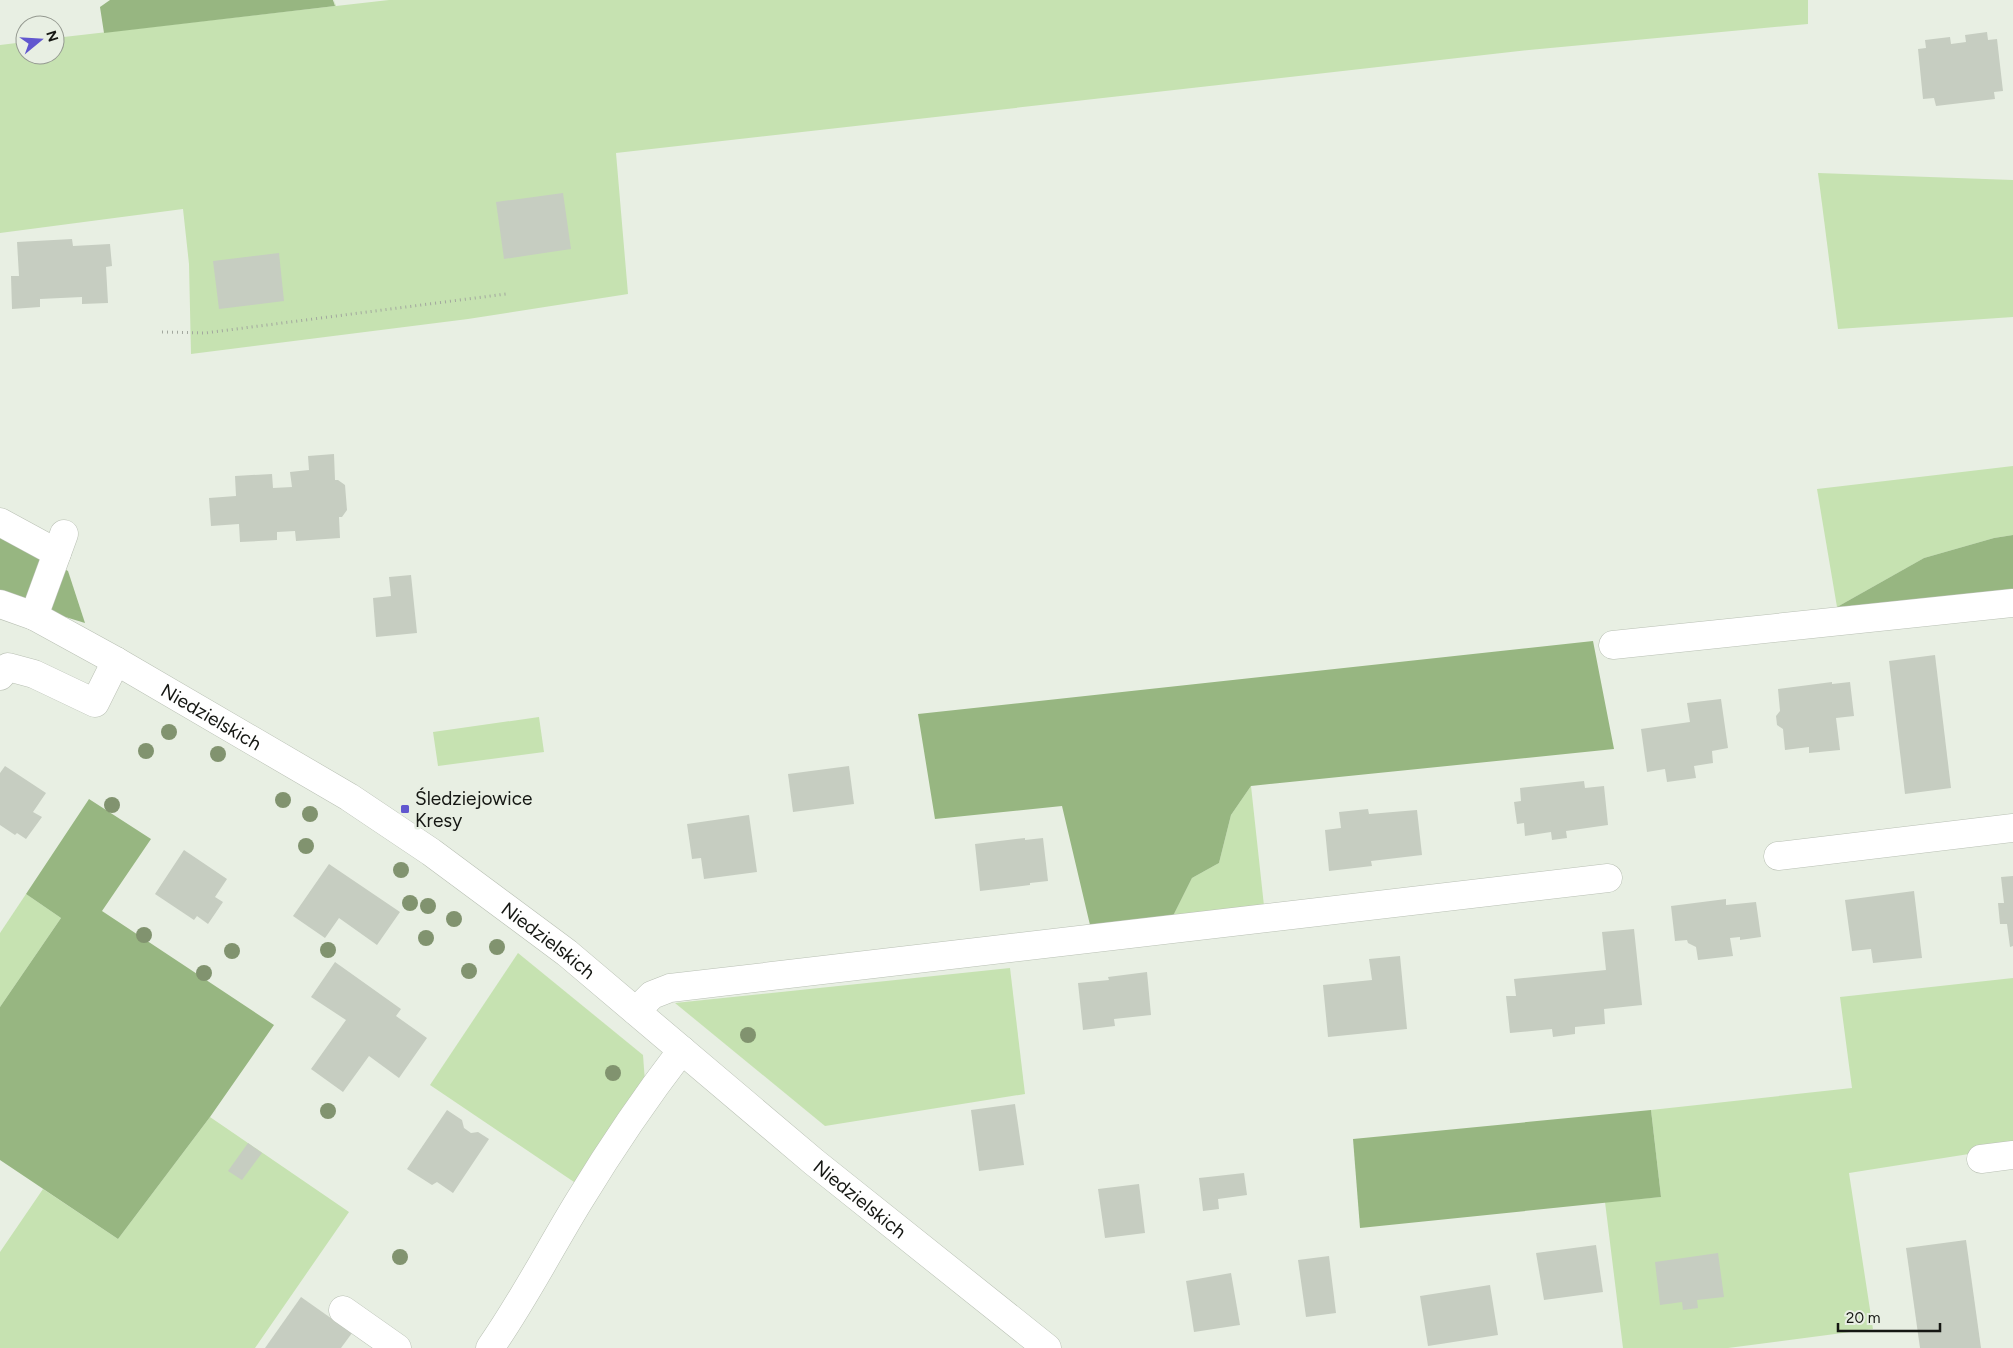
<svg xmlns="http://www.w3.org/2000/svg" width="2013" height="1348" font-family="Figtree,sans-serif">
  <rect width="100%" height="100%" fill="#e8efe3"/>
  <g fill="#c6e2b1">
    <polygon points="334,0 336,6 389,0 1808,0 1808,24 1529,50 616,153 628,294 468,319 191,354 189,264 183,209 0,233 0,45 25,42 25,55 55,55 55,38 335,6"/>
    <polygon points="1818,173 2013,180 2013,317 1838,329"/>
    <polygon points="2013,466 2013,535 1994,538 1924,558 1837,607 1817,489"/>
    <polygon points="539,717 544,752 438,766 433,732"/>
    <polygon points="1251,786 1264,906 1173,916 1192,878 1219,863 1231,815"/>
    <polygon points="26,894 61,918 0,1007 0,933"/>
    <polygon points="518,953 643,1055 645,1082 577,1184 430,1085"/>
    <polygon points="1010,968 1025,1094 825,1126 675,1003"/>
    <polygon points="2013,978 2013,1147 1849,1173 1873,1329 1728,1348 1623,1348 1605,1202 1661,1197 1651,1110 1852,1088 1840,997"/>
    <polygon points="210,1117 349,1212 255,1348 0,1348 0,1252 43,1189 118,1239"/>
  </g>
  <g fill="#97b681">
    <polygon points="110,0 333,0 335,6 104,33 100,7"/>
    <polygon points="0,535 68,571 85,623 0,597"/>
    <polygon points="2013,535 2013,593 1837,607 1924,558 1994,538"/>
    <polygon points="1593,641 1614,749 1251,786 1231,815 1219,863 1192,878 1173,916 1090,925 1062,806 935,819 918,714"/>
    <polygon points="89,799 151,839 102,911 274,1025 210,1117 118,1239 0,1160 0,1007 61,918 26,894"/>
    <polygon points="1651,1110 1661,1197 1360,1228 1353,1139"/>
  </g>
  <g fill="#c6cdc1">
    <polygon points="1987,32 1988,40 1997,39 2003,91 1994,92 1995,99 1936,106 1934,98 1923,99 1918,49 1926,48 1925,40 1950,37 1951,44 1966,42 1965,35"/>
    <polygon points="563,193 571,249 504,259 496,202"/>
    <polygon points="72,239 73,246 110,244 112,266 106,267 108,303 82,304 82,297 40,299 40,307 12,309 11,276 19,276 17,242"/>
    <polygon points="279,253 284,301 219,309 213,261"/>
    <polygon points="334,454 335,480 338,480 345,485 347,510 342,517 339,517 340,538 296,541 295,531 277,532 277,540 240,542 239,524 211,526 209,498 236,496 235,476 272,474 273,488 292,487 290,472 309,470 308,456"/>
    <polygon points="411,575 417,633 376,637 373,598 391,596 389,577"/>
    <polygon points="1935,655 1951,788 1905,794 1889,661"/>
    <polygon points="1832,682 1832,684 1850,682 1854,716 1836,718 1840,750 1809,753 1809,747 1785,750 1783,729 1777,725 1776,716 1780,711 1778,689"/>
    <polygon points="1721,699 1728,748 1712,751 1713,763 1694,766 1696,778 1667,782 1665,769 1647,772 1641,729 1690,722 1687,703"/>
    <polygon points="5,766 46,793 33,812 42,817 26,839 17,833 15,835 0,825 0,773"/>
    <polygon points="849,766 854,804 793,812 788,774"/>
    <polygon points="1584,781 1585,788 1604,786 1608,825 1566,831 1567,838 1552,840 1551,832 1525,836 1524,823 1517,824 1514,802 1521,801 1520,788"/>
    <polygon points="1368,809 1369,814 1417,810 1422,855 1371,861 1372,866 1329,871 1325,830 1341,828 1339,812"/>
    <polygon points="749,815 757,872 704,879 701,858 692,859 687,824"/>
    <polygon points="1025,838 1025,840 1043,838 1048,881 1030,883 1030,885 980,891 975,844"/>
    <polygon points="184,850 227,879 215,897 223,902 208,924 197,916 194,920 155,894"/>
    <polygon points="329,864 400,912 377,945 339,918 325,938 293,916"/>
    <polygon points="2013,876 2013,946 2010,947 2007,924 2000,924 1998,903 2004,903 2001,877"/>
    <polygon points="1914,891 1922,958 1873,963 1871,949 1852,951 1845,900"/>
    <polygon points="1726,899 1726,905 1756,902 1761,937 1740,940 1740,937 1730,938 1733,956 1698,960 1696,947 1688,943 1687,940 1675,941 1671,906"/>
    <polygon points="1634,929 1642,1005 1604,1009 1605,1024 1575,1027 1575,1034 1553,1037 1552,1029 1510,1033 1506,996 1516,996 1514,979 1606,970 1602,932"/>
    <polygon points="1400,956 1407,1029 1328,1037 1323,985 1372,980 1369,959"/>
    <polygon points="335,962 401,1009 396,1016 427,1038 399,1078 369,1056 343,1092 311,1069 346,1020 311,997"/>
    <polygon points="1147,972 1151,1015 1114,1019 1115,1026 1083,1030 1078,983 1109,980 1108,977"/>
    <polygon points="1015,1104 1024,1165 979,1171 971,1110"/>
    <polygon points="447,1110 462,1120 464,1128 471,1133 478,1132 489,1139 453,1193 437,1182 432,1185 407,1169"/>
    <polygon points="248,1143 262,1153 242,1180 228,1171"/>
    <polygon points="1244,1173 1247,1195 1218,1199 1219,1209 1203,1211 1199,1178"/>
    <polygon points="1139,1184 1145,1233 1105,1238 1098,1189"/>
    <polygon points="1966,1240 1981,1348 1920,1348 1906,1248"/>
    <polygon points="1596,1245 1603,1292 1544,1300 1536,1253"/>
    <polygon points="1718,1253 1724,1297 1697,1300 1698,1308 1683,1310 1682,1302 1660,1305 1655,1262"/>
    <polygon points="1329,1256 1336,1313 1306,1317 1298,1260"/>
    <polygon points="1231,1273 1240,1325 1194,1332 1186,1281"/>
    <polygon points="1490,1285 1498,1335 1428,1346 1420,1296"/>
    <polygon points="301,1297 352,1333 341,1348 265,1348"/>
  </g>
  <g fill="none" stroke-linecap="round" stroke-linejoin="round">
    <g stroke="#b9c0b4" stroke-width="29">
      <g id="minor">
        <polyline points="0,522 57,553"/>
        <path id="s1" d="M0 604 34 616 116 661 349 797 431 852 567 953 814 1162 1047 1348"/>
        <polyline points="34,616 64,534"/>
        <polyline points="1613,645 2013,603"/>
        <polyline points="0,676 8,667 34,674 95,703 116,661"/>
        <polyline points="1778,856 2013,828"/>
        <polyline points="636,1011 652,995 670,988 1608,878"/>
        <polyline points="1981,1159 2013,1155"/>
        <polyline points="343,1310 397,1348"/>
        <path d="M490 1348C523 1301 549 1250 579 1201 610 1150 645 1098 682 1050"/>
      </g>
    </g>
    <polyline stroke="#a2a79e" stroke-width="3" stroke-dasharray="1 4" stroke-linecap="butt" points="162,332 205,333 506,294"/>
    <use href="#minor" stroke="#fff" stroke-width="28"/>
  </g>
  <g fill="#81936f">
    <circle cx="169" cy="732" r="8"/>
    <circle cx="146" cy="751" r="8"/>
    <circle cx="218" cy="754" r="8"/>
    <circle cx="283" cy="800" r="8"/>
    <circle cx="112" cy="805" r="8"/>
    <circle cx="310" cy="814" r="8"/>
    <circle cx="306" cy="846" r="8"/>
    <circle cx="401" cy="870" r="8"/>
    <circle cx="410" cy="903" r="8"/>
    <circle cx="428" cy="906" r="8"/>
    <circle cx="454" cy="919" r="8"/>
    <circle cx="144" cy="935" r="8"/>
    <circle cx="426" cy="938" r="8"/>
    <circle cx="497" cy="947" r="8"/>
    <circle cx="328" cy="950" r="8"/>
    <circle cx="232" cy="951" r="8"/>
    <circle cx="469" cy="971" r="8"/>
    <circle cx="204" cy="973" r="8"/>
    <circle cx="748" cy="1035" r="8"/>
    <circle cx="613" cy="1073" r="8"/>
    <circle cx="328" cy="1111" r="8"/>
    <circle cx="400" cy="1257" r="8"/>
  </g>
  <rect fill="#6157cf" stroke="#e8efe3" stroke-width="2" x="400" y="804" width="10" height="10" rx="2.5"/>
  <g text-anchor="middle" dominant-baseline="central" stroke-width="5" stroke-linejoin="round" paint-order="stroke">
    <g font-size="19" fill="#151713" stroke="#e8efe3">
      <text stroke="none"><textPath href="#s1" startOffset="240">Niedzielskich</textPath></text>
      <text stroke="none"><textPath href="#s1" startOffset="645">Niedzielskich</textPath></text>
      <text stroke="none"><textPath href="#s1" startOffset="1050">Niedzielskich</textPath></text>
    </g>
    <g font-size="19" fill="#151713" stroke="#e8efe3" text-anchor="start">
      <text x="415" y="798">Śledziejowice<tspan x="415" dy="22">Kresy</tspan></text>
    </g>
  </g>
  <g transform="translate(40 40) rotate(72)"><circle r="24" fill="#e8efe3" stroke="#949990"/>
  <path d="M0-4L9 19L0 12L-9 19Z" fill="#6157cf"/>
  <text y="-8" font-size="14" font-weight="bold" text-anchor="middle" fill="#151713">N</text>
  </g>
  <path d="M1838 1323v8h102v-8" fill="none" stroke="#151713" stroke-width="2.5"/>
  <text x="1846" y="1323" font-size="15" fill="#151713" stroke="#e8efe3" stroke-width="4" paint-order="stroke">20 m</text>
</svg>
